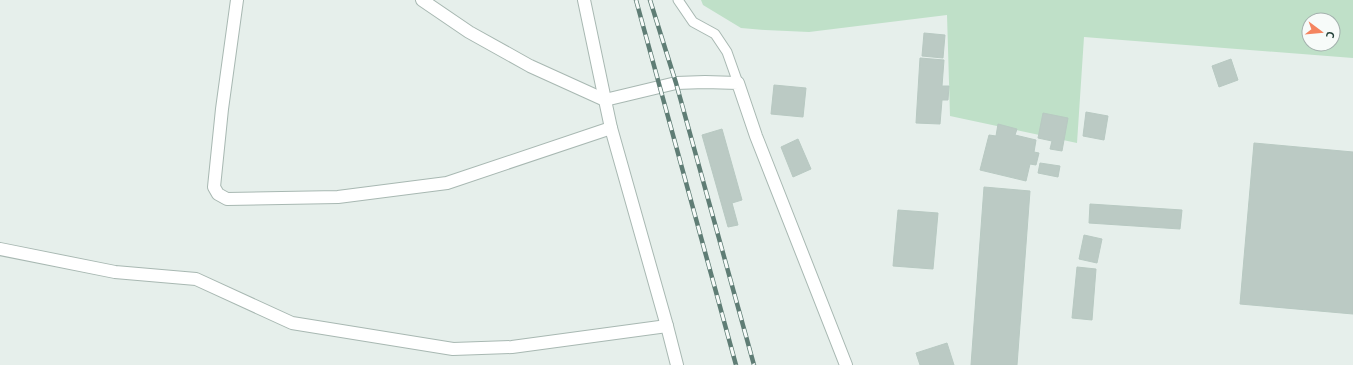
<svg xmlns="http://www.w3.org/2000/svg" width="1353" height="365" font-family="'PT Sans',sans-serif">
  <rect width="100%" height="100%" fill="#e6efeb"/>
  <path fill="#bfe0c8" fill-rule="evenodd" d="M701 0H1353V58L1084 37 1077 143 950 116 947 15 809 32 765 30 741 28 703 5ZM1309 20H1333V44H1309Z"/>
  <g fill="#bbcac4" stroke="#b8c9c2">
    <polygon points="924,33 945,35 943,58 922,56"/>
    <polygon points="920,58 944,60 942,86 949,86 948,100 942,100 940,124 916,123"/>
    <polygon points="1231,59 1238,80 1219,87 1212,66"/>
    <polygon points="774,85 806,88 803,117 771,114"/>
    <polygon points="1086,112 1108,116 1104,140 1083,136"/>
    <polygon points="1043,113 1068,118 1062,151 1050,149 1052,141 1038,138"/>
    <polygon points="998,124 1017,129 1015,135 1036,140 1034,152 1039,153 1036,165 1030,164 1026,181 980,170 989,135 996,136"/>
    <polygon points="722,129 742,200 732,203 738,225 728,227 702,135"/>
    <polygon points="798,139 811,169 793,177 781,147"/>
    <polygon points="1254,143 1353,152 1353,314 1240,304"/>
    <polygon points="1040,163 1060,166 1058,177 1038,173"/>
    <polygon points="984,187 1030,191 1017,365 971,365"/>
    <polygon points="1090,204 1182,210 1180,229 1089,223"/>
    <polygon points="898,210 938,213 933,269 893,266"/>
    <polygon points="1084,235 1102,239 1097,263 1079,259"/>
    <polygon points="1077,267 1096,269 1092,320 1072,318"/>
    <polygon points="947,343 954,365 920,365 916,353"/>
  </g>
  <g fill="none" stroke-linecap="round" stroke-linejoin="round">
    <g stroke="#a8b8b2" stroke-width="11">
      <polyline id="service" points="678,0 693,22 715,34 727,52 738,83"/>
    </g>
    <g stroke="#a8b8b2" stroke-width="14">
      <g id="minor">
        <polyline points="237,0 222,109 214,187 218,194 227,199 338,197 447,183 611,128"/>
        <polyline points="422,0 469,32 530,66 605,100"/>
        <polyline points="584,0 605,100"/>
        <polyline points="0,249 115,272 196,279 292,323 453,349 512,347 667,326"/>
      </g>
    </g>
    <g stroke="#a8b8b2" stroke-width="14">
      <polyline id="tertiary" points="677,365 667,326 611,128 605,100 676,83 705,82 738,83 756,136 846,365"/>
    </g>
    <use href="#service" stroke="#fff" stroke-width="9"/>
    <use href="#minor" stroke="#fff" stroke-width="12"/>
    <use href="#tertiary" stroke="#fff" stroke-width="12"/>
    <g stroke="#5f7d75" stroke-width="4.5">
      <g id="rail">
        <polyline points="636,0 736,365"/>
        <polyline points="650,0 676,83 754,365"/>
      </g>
    </g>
    <use href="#rail" stroke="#f7fbf9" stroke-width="3" stroke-dasharray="9" stroke-linecap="butt"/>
  </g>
  <g transform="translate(1321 32) rotate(106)"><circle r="19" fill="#f7fbf9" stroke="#a3b1ad"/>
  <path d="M0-3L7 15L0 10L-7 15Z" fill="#f4845f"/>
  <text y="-6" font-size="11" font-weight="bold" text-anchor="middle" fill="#24423a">С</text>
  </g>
</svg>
